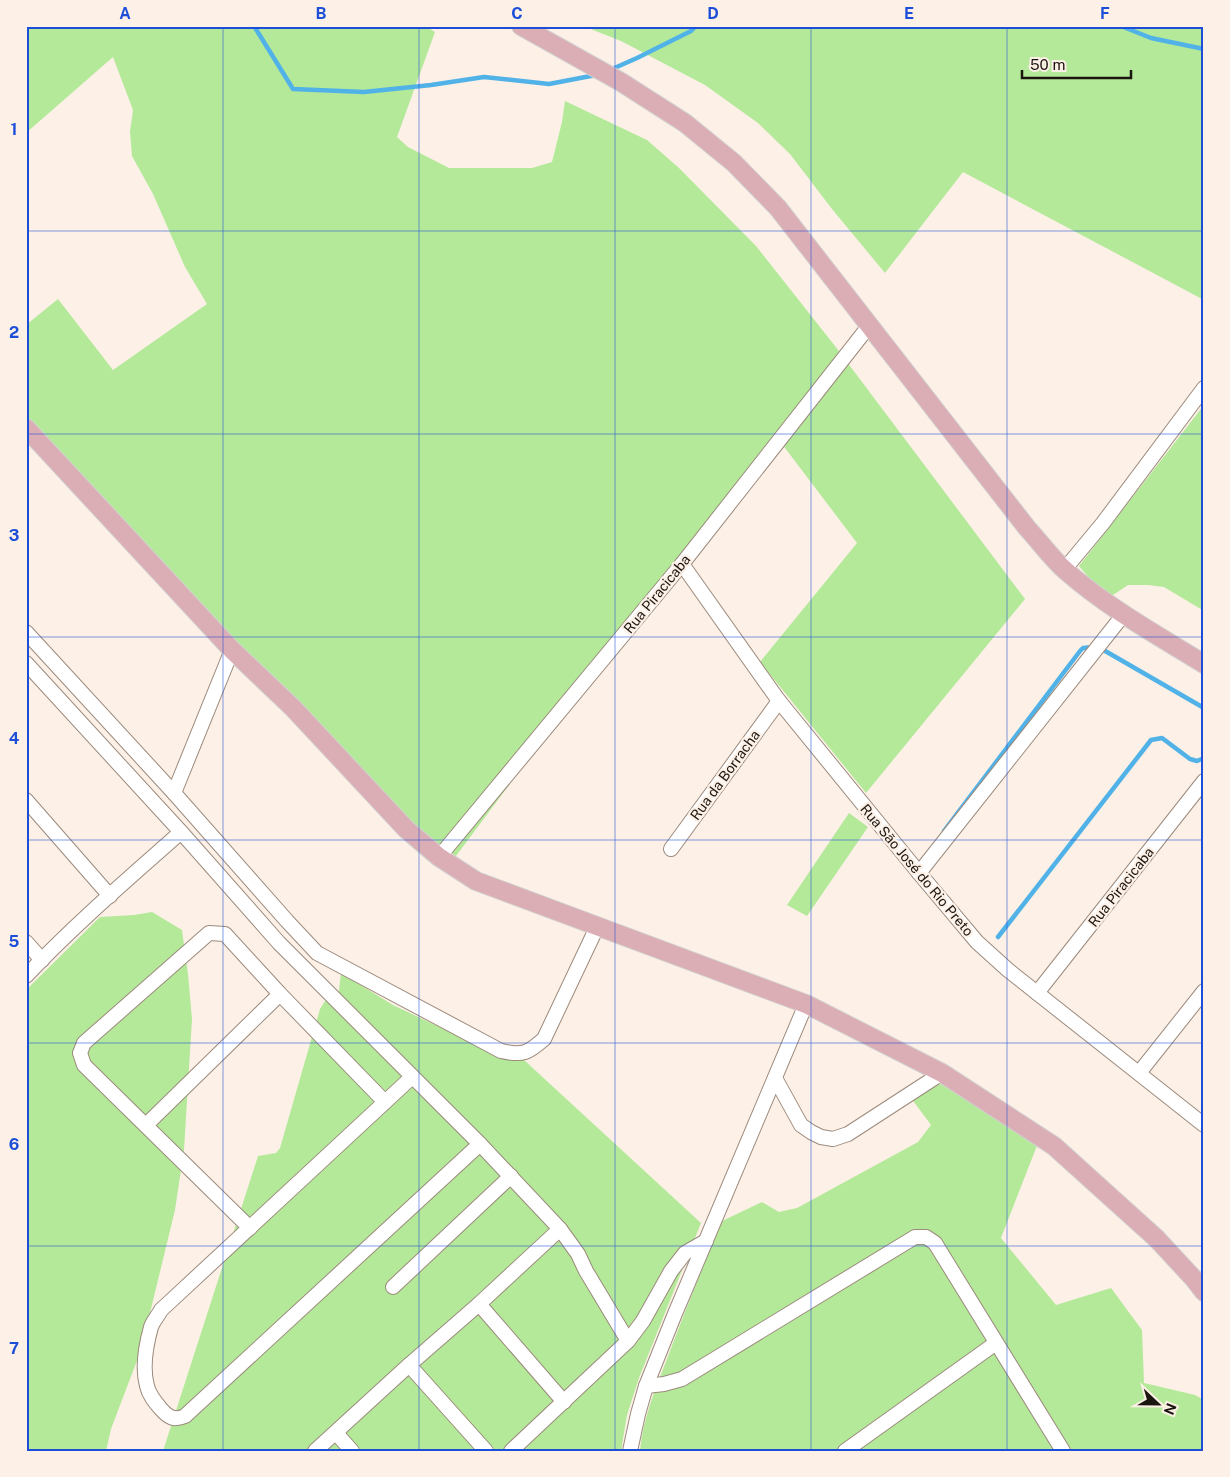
<svg xmlns="http://www.w3.org/2000/svg" width="1230" height="1477" font-family="'Public Sans',sans-serif">
  <rect width="100%" height="100%" fill="#fcf0e7"/>
  <g fill="#b4e99a">
    <polygon points="26,26 425,26 435,32 397,137 408,147 449,168 532,168 552,162 562,122 565,101 647,140 679,168 756,246 835,346 1025,599 866,793 760,662 857,543 782,444 562,714 456,856 397,823 26,429 26,325 58,299 113,370 207,304 185,267 153,194 132,156 130,132 133,110 113,57 26,133"/>
    <polygon points="583,26 1204,26 1204,300 963,172 885,273 832,209 790,154 758,123 705,85 621,41"/>
    <polygon points="1204,405 1204,611 1164,587 1148,585 1128,585 1107,599 1079,566"/>
    <polygon points="849,813 868,827 807,916 787,905"/>
    <polygon points="152,912 182,930 188,974 192,1019 184,1150 175,1210 141,1350 111,1429 106,1451 26,1451 26,990 100,917 134,915"/>
    <polygon points="341,973 393,1005 498,1055 524,1060 701,1223 639,1378 627,1415 621,1451 163,1451 258,1156 276,1153 280,1148 320,1009 325,1001 338,998"/>
    <path d="M947 1081 1038 1143 1001 1238 1056 1305 1111 1288 1142 1330 1144 1383 1195 1395 1204 1400V1451H640C643 1418 655 1390 667 1359 684 1313 703 1267 722 1221L762 1202 779 1212 797 1208 918 1142 931 1125 911 1098Z"/>
  </g>
  <g fill="none" stroke-linecap="round" stroke-linejoin="round">
    <g stroke="#51b2e8" stroke-width="4.5">
      <polyline points="254,26 293,89 364,92 431,85 484,77 549,84 596,75"/>
      <polyline points="1121,26 1151,38 1204,49"/>
      <polyline points="610,70 637,58 691,31 696,26"/>
      <polyline points="1100,648 1204,708"/>
      <polyline points="944,831 1080,651 1083,648 1093,647"/>
      <polyline points="998,937 1151,740 1162,738 1190,759 1197,761 1204,758"/>
    </g>
    <g stroke="#9c8a7c" stroke-width="16">
      <g id="minor">
        <polyline points="682,564 779,701 919,873 977,942 1008,970 1204,1125"/>
        <polyline points="1064,570 1103,523 1204,388"/>
        <path d="M26 632 174 793 287 921 317 953 501 1051C523 1056 528 1053 544 1039L597 927"/>
        <polyline points="26,663 181,832 279,943 480,1144 560,1229 578,1254 586,1271 628,1341"/>
        <polyline points="174,793 232,650"/>
        <polyline points="26,800 110,896"/>
        <polyline points="671,849 779,701"/>
        <polyline points="439,857 682,564 869,326"/>
        <polyline points="919,873 1124,614"/>
        <polyline points="26,942 42,960"/>
        <path d="M26 976C74 925 128 879 181 832"/>
        <polyline points="1037,993 1204,781"/>
        <polyline points="1139,1073 1204,991"/>
        <path d="M412 1077 161 1310C158 1316 153 1321 151 1327 146 1345 142 1368 147 1386 149 1395 155 1402 161 1409 168 1417 174 1421 185 1416L480 1144"/>
        <polyline points="775,1078 801,1125 811,1132 821,1137 833,1139 848,1134 942,1073"/>
        <polyline points="146,1125 280,994"/>
        <polyline points="250,1228 84,1065 80,1053 84,1043 209,933 225,934 280,994 385,1102"/>
        <polyline points="393,1287 511,1176"/>
        <polyline points="479,1304 564,1402"/>
        <polyline points="409,1365 486,1451"/>
        <polyline points="646,1386 664,1384 682,1379 915,1237 926,1237 935,1243 1063,1451"/>
        <polyline points="336,1433 352,1451"/>
        <polyline points="315,1451 409,1365 479,1304 560,1229"/>
        <polyline points="511,1451 628,1341 643,1321 671,1271 685,1253 706,1241"/>
        <polyline points="630,1451 638,1414 646,1386 674,1316 806,1004"/>
        <polyline points="845,1451 996,1343"/>
      </g>
    </g>
    <g stroke="#d2d0cf" stroke-width="20">
      <g id="major">
        <path d="M521 26 621 82 685 123 734 163 778 208 1027 528C1040 542 1052 559 1066 571 1108 608 1157 635 1204 664"/>
        <polyline points="26,428 232,650 293,708 406,829 439,857 476,881 806,1004 942,1073 1054,1146 1157,1239 1194,1279 1204,1292"/>
      </g>
    </g>
    <use href="#minor" stroke="#fff" stroke-width="14"/>
    <use href="#major" stroke="#dbadb5" stroke-width="18"/>
  </g>
  <path fill="none" stroke="#1d4ed8" stroke-width="1" stroke-opacity="0.55" d="M223 26V1451M419 26V1451M615 26V1451M811 26V1451M1007 26V1451M26 231H1204M26 434H1204M26 637H1204M26 840H1204M26 1043H1204M26 1246H1204"/>
  <g text-anchor="middle" dominant-baseline="central" stroke-width="4.5" stroke-linejoin="round" paint-order="stroke">
    <g font-size="14" fill="#1c1611" stroke="#fcf0e7">
      <text transform="translate(657 594) rotate(-51)">Rua Piracicaba</text>
      <text transform="translate(725 775) rotate(-54)">Rua da Borracha</text>
      <text transform="translate(917 870) rotate(50)">Rua São José do Rio Preto</text>
      <text transform="translate(1121 887) rotate(-52)">Rua Piracicaba</text>
    </g>
  </g>
  <rect width="1230" height="1477" fill="none" stroke="#fcf0e7" stroke-width="55"/>
  <g transform="translate(1158 1404) rotate(112)" stroke="#fcf0e7" stroke-width="4" paint-order="stroke">
  <path d="M0-4L9 19L0 12L-9 19Z" fill="#1c1611"/>
  <text y="-8" font-size="14" font-weight="bold" text-anchor="middle" fill="#1c1611">N</text>
  </g>
  <path d="M1022 70v8h109v-8" fill="none" stroke="#1c1611" stroke-width="2.5"/>
  <text x="1030" y="70" font-size="15" fill="#1c1611" stroke="#fcf0e7" stroke-width="4" paint-order="stroke">50 m</text>
  <rect x="28" y="28" width="1174" height="1422" fill="none" stroke="#1d4ed8" stroke-width="2"/>
  <g font-size="16" text-anchor="middle" font-weight="bold" fill="#1d4ed8">
    <text x="125" y="19">A</text>
    <text x="321" y="19">B</text>
    <text x="517" y="19">C</text>
    <text x="713" y="19">D</text>
    <text x="909" y="19">E</text>
    <text x="1105" y="19">F</text>
    <text x="14" y="135">1</text>
    <text x="14" y="338">2</text>
    <text x="14" y="541">3</text>
    <text x="14" y="744">4</text>
    <text x="14" y="947">5</text>
    <text x="14" y="1150">6</text>
    <text x="14" y="1354">7</text>
  </g>
</svg>
